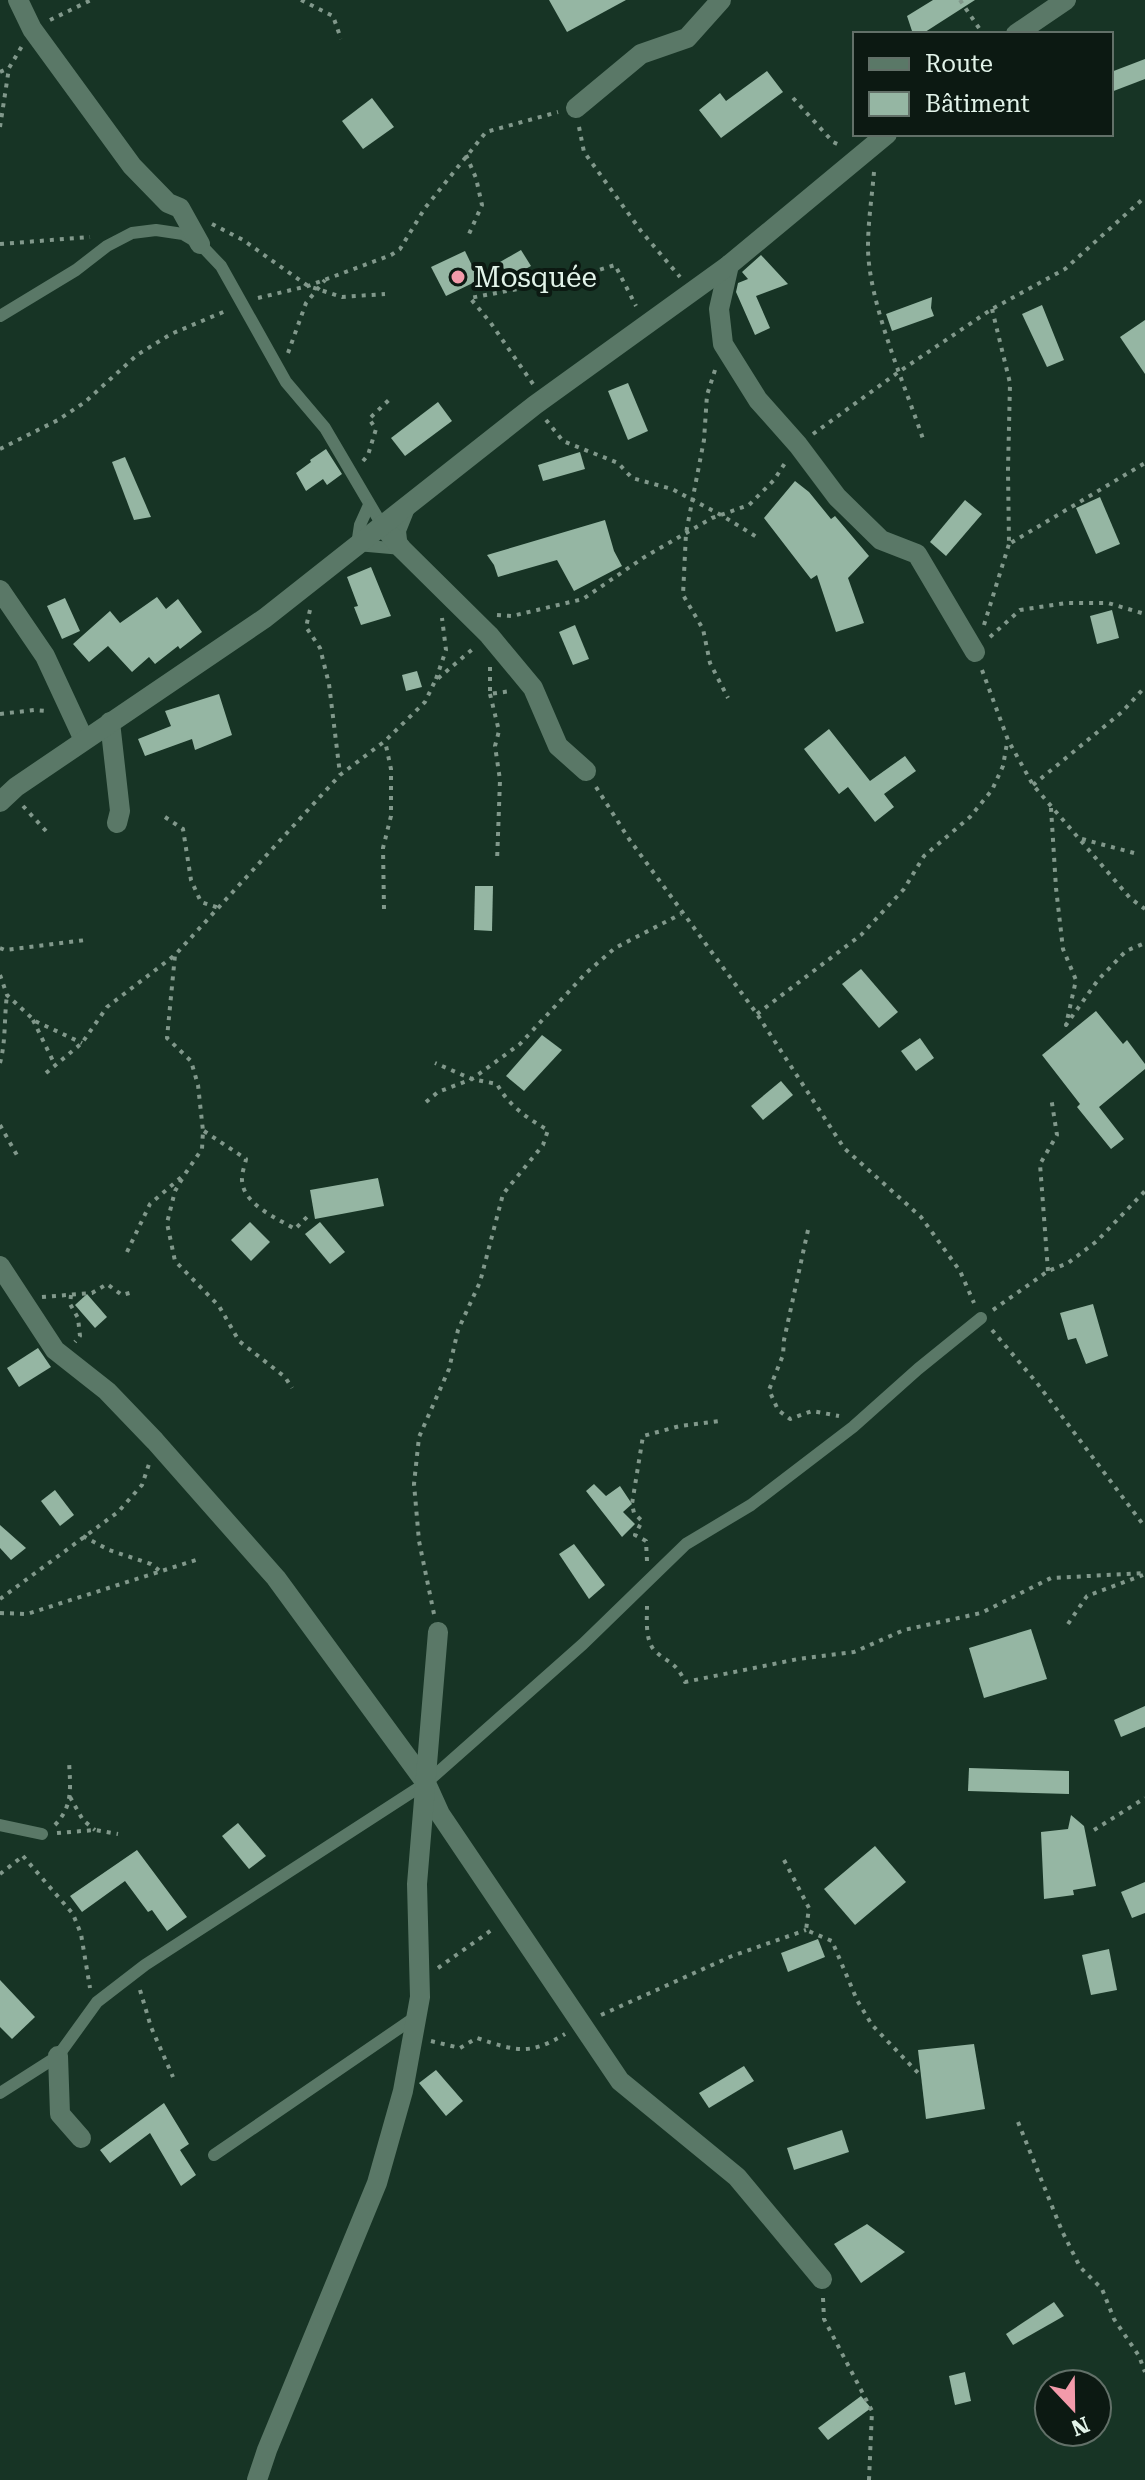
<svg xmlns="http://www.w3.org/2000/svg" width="1145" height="2480" font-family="'Roboto Serif',serif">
  <rect width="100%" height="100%" fill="#173425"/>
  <g fill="#95b6a3">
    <polygon points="549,0 626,0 567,32"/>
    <polygon points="933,0 975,0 922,34 913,34 907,16"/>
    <polygon points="1145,59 1145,79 1111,92 1111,72"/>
    <polygon points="767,71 783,92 721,138 699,110 720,93 726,101"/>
    <polygon points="372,98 394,127 363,149 342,121"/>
    <polygon points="521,250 531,266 509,278 500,262"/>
    <polygon points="465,251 479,280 446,296 431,267"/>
    <polygon points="761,255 788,284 756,296 770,328 755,335 736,292 738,283 748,279 742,272"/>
    <polygon points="932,297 931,308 934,316 892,331 886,314"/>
    <polygon points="1042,305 1064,360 1047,367 1022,314"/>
    <polygon points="1145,320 1145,374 1120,337"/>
    <polygon points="628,383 648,431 628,440 608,391"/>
    <polygon points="438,402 452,421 405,456 391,438"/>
    <polygon points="326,449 342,474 327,485 323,479 306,491 296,473 311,462 310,460"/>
    <polygon points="580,452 585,469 543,481 538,465"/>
    <polygon points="125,457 151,517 134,520 112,462"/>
    <polygon points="795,481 809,492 831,519 835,516 869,556 848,578 864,623 836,632 817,575 811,579 764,518"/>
    <polygon points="1100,497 1120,544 1096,554 1076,508"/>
    <polygon points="965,500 982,514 946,556 930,542"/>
    <polygon points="605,520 614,551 622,566 574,591 557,560 498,577 494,565 487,555"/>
    <polygon points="371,567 391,616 361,625 354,607 358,606 347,577"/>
    <polygon points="157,597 166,609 178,599 202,632 180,649 178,646 155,664 149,657 132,672 108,646 89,662 73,644 110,611 120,623"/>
    <polygon points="65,598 80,631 62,639 47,606"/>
    <polygon points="1112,610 1119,638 1097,644 1090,616"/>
    <polygon points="575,625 589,659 573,665 559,632"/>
    <polygon points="417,671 422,687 406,691 402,675"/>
    <polygon points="219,694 232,735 195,750 192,739 145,756 138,739 171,726 165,711"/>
    <polygon points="829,729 870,781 905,756 916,771 884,794 894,807 875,822 848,787 839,794 804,749"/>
    <polygon points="475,886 493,886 492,931 474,930"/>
    <polygon points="861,969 898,1012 879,1028 842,984"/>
    <polygon points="1096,1011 1123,1044 1127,1040 1145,1064 1145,1069 1099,1107 1124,1139 1111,1149 1077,1107 1080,1104 1042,1055"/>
    <polygon points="542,1035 562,1050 524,1091 506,1076"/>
    <polygon points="920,1038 934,1058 916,1071 901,1051"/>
    <polygon points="781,1081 793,1095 763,1120 751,1106"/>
    <polygon points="378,1178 384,1206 315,1219 310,1190"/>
    <polygon points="250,1222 270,1242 251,1261 231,1240"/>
    <polygon points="320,1222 345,1252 330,1264 305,1234"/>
    <polygon points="87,1294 107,1317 95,1328 75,1305"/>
    <polygon points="1093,1304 1108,1356 1086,1364 1076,1338 1068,1340 1060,1313"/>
    <polygon points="38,1348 51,1367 19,1387 7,1368"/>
    <polygon points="594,1484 606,1496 620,1486 632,1504 623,1512 635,1524 622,1537 586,1491"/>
    <polygon points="55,1490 74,1515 60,1526 41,1501"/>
    <polygon points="0,1525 26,1548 11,1560 0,1548"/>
    <polygon points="574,1544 605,1585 589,1599 559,1554"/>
    <polygon points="1031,1629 1047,1679 984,1698 969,1648"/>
    <polygon points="1145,1706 1145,1727 1121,1737 1114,1720"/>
    <polygon points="969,1768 1069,1771 1069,1794 968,1791"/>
    <polygon points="1071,1815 1084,1826 1096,1886 1073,1890 1074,1895 1044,1899 1041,1832 1068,1829"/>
    <polygon points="238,1823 266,1856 249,1869 222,1836"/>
    <polygon points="875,1846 906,1882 855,1925 824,1889"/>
    <polygon points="137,1850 187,1917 167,1931 152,1910 148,1912 125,1881 82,1912 70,1896"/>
    <polygon points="1145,1882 1145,1913 1132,1918 1121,1892"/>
    <polygon points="818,1939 825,1957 788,1972 781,1953"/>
    <polygon points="1109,1949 1117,1990 1091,1995 1082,1955"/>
    <polygon points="0,1980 35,2017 12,2039 0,2027"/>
    <polygon points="974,2044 985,2109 926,2119 918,2050"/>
    <polygon points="744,2066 754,2081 709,2108 699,2093"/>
    <polygon points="436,2070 463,2101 446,2116 419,2083"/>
    <polygon points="164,2103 189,2144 180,2150 196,2175 181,2186 150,2133 110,2163 100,2150"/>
    <polygon points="842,2130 849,2152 794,2170 787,2148"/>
    <polygon points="867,2224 905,2252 861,2283 834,2244"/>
    <polygon points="1054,2302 1064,2316 1013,2345 1006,2334"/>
    <polygon points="965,2372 971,2401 955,2405 949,2376"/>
    <polygon points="861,2396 871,2408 828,2440 818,2428"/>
  </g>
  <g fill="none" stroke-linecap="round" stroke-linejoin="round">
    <g stroke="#81988b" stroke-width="4" stroke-dasharray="4 6" stroke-linecap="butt">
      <polyline points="301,0 333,16 341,39"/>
      <polyline points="960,0 983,34"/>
      <polyline points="50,20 91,0"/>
      <polyline points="0,72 9,68"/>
      <polyline points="793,98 833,142 842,146"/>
      <polyline points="0,127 9,68 22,46"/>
      <polyline points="579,127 584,152 641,231 680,277"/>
      <polyline points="466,155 476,178 482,205 469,234"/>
      <path d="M874 172C872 196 868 222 868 247 868 302 905 385 923 439"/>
      <polyline points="212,224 243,240 308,286 342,297 385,294"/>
      <polyline points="0,244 90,237"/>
      <polyline points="258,298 308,286 391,255 400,249 425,208 486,132 558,112"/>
      <polyline points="992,309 1010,383 1008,470 1009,544 1145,463"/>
      <polyline points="288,353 306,303 325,280"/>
      <polyline points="715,370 707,395 704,440 686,533 683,595 703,629 710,663 728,698"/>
      <polyline points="533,384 490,322 470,298 566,280 615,265 636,306"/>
      <polyline points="546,420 563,441 618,463 632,478 672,489 721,515 760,539"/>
      <polyline points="813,434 900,371 992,309 1065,269 1145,197"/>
      <polyline points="0,449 58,420 85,402 137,355 171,334 228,310"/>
      <polyline points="363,461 368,455 376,429 369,419 392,397"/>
      <polyline points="310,610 306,627 320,648 329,684 340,774"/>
      <polyline points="497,615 512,616 583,599 643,558 712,518 749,505 774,480 787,460"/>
      <polyline points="984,625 1009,544"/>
      <polyline points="990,637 1020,610 1066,603 1108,603 1145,614"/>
      <polyline points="490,667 490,694 511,691"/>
      <polyline points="982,670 1008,740 1033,785 1130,898 1145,909"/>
      <polyline points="436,679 446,650 442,618"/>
      <polyline points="490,694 499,731 495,746 500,780 497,862"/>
      <polyline points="0,714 34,710 47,711"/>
      <polyline points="1033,785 1122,712 1145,687"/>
      <polyline points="596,787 629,839 757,1014 844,1148 921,1217 960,1271 974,1303"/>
      <polyline points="23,806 46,831"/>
      <polyline points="1051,808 1056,888 1063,949 1076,980 1066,1025 1098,980 1126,951 1145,943"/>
      <polyline points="165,817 183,829 191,880 201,902 219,908"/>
      <polyline points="1082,839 1134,853"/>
      <polyline points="384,909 383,848 391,816 391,769 385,741"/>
      <polyline points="0,948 5,950 86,940"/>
      <polyline points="0,975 7,995 35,1021 82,1043"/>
      <polyline points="757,1014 861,935 904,889 924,856 970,817 992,790 1003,766 1007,743"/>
      <polyline points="33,1020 55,1065"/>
      <path d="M0 1063C6 1041 4 1018 7 995"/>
      <polyline points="46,1073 82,1043 107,1007 175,955 340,775 385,741 425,702 435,681 475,647"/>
      <polyline points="426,1102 438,1092 472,1079 520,1044 586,973 615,948 681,914"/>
      <polyline points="0,1125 18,1157"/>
      <path d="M204 1131 246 1159C245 1165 242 1172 242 1178 241 1204 277 1218 295 1229L308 1216"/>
      <polyline points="182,1179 175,1191 167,1223 175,1261 219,1306 239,1341 285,1377 292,1388"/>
      <polyline points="808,1230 784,1340 783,1355 769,1390 778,1410 790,1419 812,1411 839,1416"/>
      <polyline points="127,1252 150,1204 185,1174 202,1149 203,1131 198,1085 191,1061 167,1038 175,955"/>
      <polyline points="1048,1271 1040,1164 1057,1135 1051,1097"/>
      <polyline points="71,1295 70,1304 78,1318 80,1336 75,1342"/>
      <polyline points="42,1297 92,1293 107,1284 122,1295 133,1292"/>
      <polyline points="993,1310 1048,1271 1068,1263 1097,1241 1145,1191"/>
      <polyline points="992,1330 1037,1383 1145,1527"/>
      <polyline points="83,1536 109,1550 151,1564 160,1571"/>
      <polyline points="647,1561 646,1541 635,1535 642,1521 634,1513 632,1504 643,1436 680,1426 719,1421"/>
      <polyline points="0,1599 118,1512 142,1485 149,1464"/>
      <path d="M647 1606C647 1619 645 1639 654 1650 668 1664 675 1660 685 1682L798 1659 854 1652 904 1630 981 1613 1051 1578 1145 1573"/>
      <polyline points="0,1613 27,1614 196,1560"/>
      <path d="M434 1614 419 1541 414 1484 419 1437 449 1369 458 1330 480 1282 503 1194 543 1145 548 1130C528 1119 508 1105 497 1084L472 1079 435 1063"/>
      <polyline points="1068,1624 1087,1596 1143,1575"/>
      <polyline points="70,1797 83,1820 95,1830"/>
      <path d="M55 1825C74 1805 70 1786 69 1760"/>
      <polyline points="1094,1830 1145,1798"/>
      <polyline points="57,1833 95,1830 118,1834"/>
      <polyline points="23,1856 73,1914 81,1934 90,1988"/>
      <polyline points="784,1860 809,1908 806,1930 832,1941 857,2000 872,2025 922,2077"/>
      <polyline points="0,1874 23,1856"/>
      <polyline points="438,1968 493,1929"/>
      <polyline points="140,1990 151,2027 173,2077"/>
      <polyline points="601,2015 732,1956 806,1930"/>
      <path d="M431 2041 460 2048 477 2038C516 2051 529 2056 565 2034"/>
      <polyline points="1018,2122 1062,2231 1080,2267 1102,2289 1114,2319 1139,2356 1145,2372"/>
      <polyline points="823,2298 824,2319 872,2411 869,2480"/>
    </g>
    <g stroke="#5a7867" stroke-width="12">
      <polyline points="0,316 76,270 107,246 132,233 156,230 183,234 200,244 221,266 286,382 325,428 382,525"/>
      <polyline points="369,505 360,525 357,545 402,549 400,531 410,506"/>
      <polyline points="0,1825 42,1834"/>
      <polyline points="0,2093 58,2056 97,2002 145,1965 426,1783 583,1644 686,1544 751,1505 853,1427 918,1369 981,1318"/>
      <polyline points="214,2155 417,2016"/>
    </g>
    <g stroke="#5a7867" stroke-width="20">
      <polyline points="18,0 32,29 132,166 168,203 180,208 200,244"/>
      <polyline points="1016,34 1066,0"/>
      <polyline points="576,108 641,54 687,38 721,0"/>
      <polyline points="729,265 719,309 723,344 758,400 798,445 837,497 881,540 917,554 975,652"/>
      <polyline points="382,525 402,549 489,635 533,688 558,746 586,771"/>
      <polyline points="0,590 45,656 84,740"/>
      <polyline points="110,722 120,811 117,823"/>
      <polyline points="0,802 16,787 265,618 535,405 729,265 887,134"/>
      <polyline points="0,1266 55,1350 107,1391 155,1441 276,1578 426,1783 440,1814 620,2081 737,2177 822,2279"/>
      <polyline points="58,2056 60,2114 81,2138"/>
      <polyline points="257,2480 267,2450 377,2183 403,2091 420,1997 417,1884 438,1632"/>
    </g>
  </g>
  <circle fill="#f39aaa" stroke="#0c1912" stroke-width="3" cx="458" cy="277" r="8"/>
  <g text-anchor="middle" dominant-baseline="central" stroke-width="8" stroke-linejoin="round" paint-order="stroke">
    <g font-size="28" fill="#e2f3e9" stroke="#0c1912" text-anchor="start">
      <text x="474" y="277">Mosquée</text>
    </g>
  </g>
  <rect x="853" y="32" width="260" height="104" fill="#0c1912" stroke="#627068" stroke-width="2"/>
  <rect x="869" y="58" width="40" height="12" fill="#5a7867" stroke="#627068" stroke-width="2"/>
  <text x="925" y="72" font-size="24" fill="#e2f3e9">Route</text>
  <rect x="869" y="92" width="40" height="24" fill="#95b6a3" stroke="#627068" stroke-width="2"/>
  <text x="925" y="112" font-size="24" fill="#e2f3e9">Bâtiment</text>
  <g transform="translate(1073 2408) rotate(158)"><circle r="38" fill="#0c1912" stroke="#627068" stroke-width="2"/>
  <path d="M0-6L14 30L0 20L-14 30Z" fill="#f39aaa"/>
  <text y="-12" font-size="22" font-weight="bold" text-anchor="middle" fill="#e2f3e9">N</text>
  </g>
</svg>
